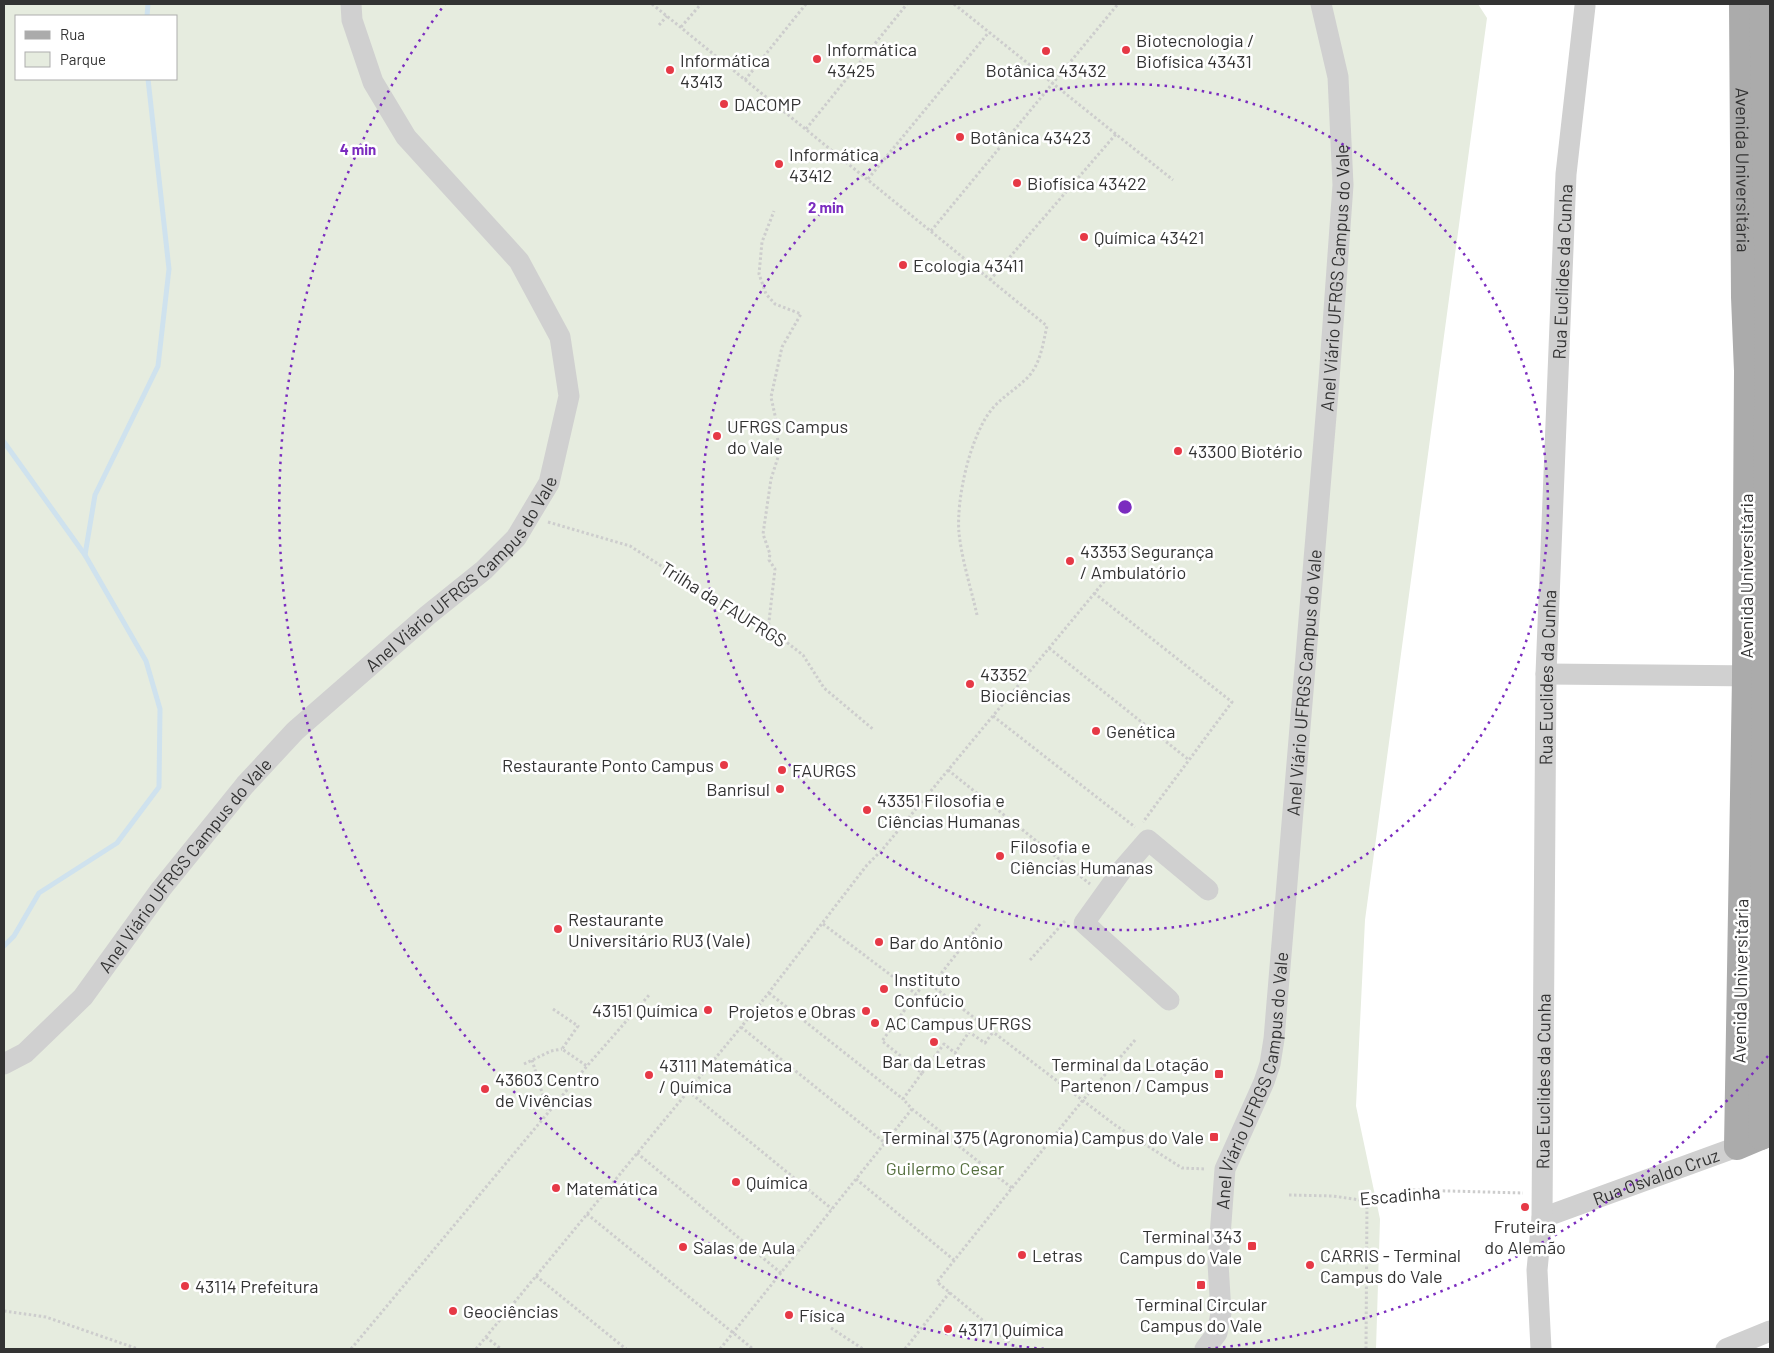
<svg xmlns="http://www.w3.org/2000/svg" width="1774" height="1353" font-family="Barlow,sans-serif">
  <rect width="100%" height="100%" fill="#fff"/>
  <path fill="#e6ecdf" fill-rule="evenodd" d="M4 4H1478L1487 18 1365 920 1356 1106 1380 1219 1376 1349H4ZM16 16H176V79H16Z"/>
  <g fill="none" stroke-linecap="round" stroke-linejoin="round">
    <g stroke="#cfe2ee" stroke-width="5">
      <polyline points="147,16 148,4"/>
      <polyline points="4,442 85,555"/>
      <polyline points="4,946 14,936 39,893 117,843 159,787 160,709 146,661 85,555 95,495 158,366 169,269 148,79"/>
    </g>
    <g stroke="#cdcdcd" stroke-width="3" stroke-dasharray="2.5 2.5" stroke-linecap="butt">
      <path d="M652 4 1047 326C1043 343 1041 362 1029 376 1018 388 1003 396 992 409 970 436 956 499 959 533 962 561 971 588 977 615"/>
      <polyline points="954,4 1173,180"/>
      <polyline points="659,25 667,16"/>
      <polyline points="681,27 701,4"/>
      <polyline points="745,80 806,4"/>
      <polyline points="778,107 784,100"/>
      <polyline points="806,129 907,4"/>
      <polyline points="868,179 989,32"/>
      <polyline points="931,231 1118,4"/>
      <polyline points="990,280 1116,134"/>
      <polyline points="548,522 630,546 696,588 749,617 785,641 803,655 824,688 874,730"/>
      <polyline points="1094,593 1232,702 1143,822"/>
      <polyline points="768,630 775,569 769,560 770,554 763,534 771,479 779,454 776,420 771,397 782,347 801,314 775,304 766,294 759,274 762,242 774,211"/>
      <polyline points="1049,648 1189,760"/>
      <polyline points="993,716 1135,827"/>
      <polyline points="948,770 1090,884"/>
      <polyline points="823,924 916,994"/>
      <polyline points="1030,960 1065,921"/>
      <polyline points="932,985 980,924"/>
      <polyline points="769,993 903,1099"/>
      <polyline points="553,1009 578,1026 562,1049 587,1066"/>
      <polyline points="741,1027 885,1143"/>
      <polyline points="532,1060 548,1112"/>
      <polyline points="524,1064 551,1051 562,1049"/>
      <polyline points="922,1073 944,1044 955,1053 969,1032 985,1043 993,1032"/>
      <polyline points="688,1091 832,1209"/>
      <polyline points="637,1153 781,1273"/>
      <polyline points="856,1179 954,1260"/>
      <polyline points="1012,1188 1083,1100 1136,1039"/>
      <polyline points="1289,1195 1333,1196 1360,1200 1413,1190 1523,1193"/>
      <polyline points="587,1214 753,1349"/>
      <polyline points="536,1276 626,1349"/>
      <polyline points="4,1311 46,1317 138,1349"/>
      <polyline points="831,1328 863,1349"/>
      <polyline points="486,1337 501,1349"/>
      <polyline points="351,1349 587,1066 650,994"/>
      <polyline points="476,1349 760,1004 867,865 882,850 1112,572"/>
      <polyline points="720,1349 912,1109"/>
      <polyline points="905,1349 950,1292"/>
      <polyline points="1017,1349 937,1282 1012,1188 912,1109 903,1099 922,1073 882,1041 926,981 1115,1125 1182,1168 1206,1169"/>
      <polyline points="1366,1349 1367,1199"/>
    </g>
    <g stroke="#d0d0d0" stroke-width="21">
      <polyline points="1546,674 1760,676"/>
      <polyline points="1169,1000 1084,923 1122,870 1148,840 1208,890"/>
      <path id="s1" d="M4 1064 25 1053 83 997 161 889 245 785 295 731 428 615 484 570 516 538 549 483 569 396 560 337 519 261 406 137 373 82 352 20 351 4"/>
      <path id="s2" d="M1542 1218 1737 1147"/>
      <path id="s3" d="M1205 1349 1217 1333 1221 1313 1218 1263 1225 1169 1264 1082 1270 1064 1274 1039 1329 380 1343 185 1338 77 1321 4"/>
      <path id="s4" d="M1541 1349 1537 1270 1542 1218 1546 674 1566 174 1585 6"/>
      <polyline points="1726,1349 1770,1331"/>
    </g>
    <g stroke="#ababab" stroke-width="26">
      <path id="s5" d="M1742 4 1744 297 1747 371 1745 677 1737 1147 1770 1133"/>
      <polyline points="1761,1137 1768,292 1762,4"/>
    </g>
  </g>
  <g fill="none" stroke="#7b2cbf" stroke-width="2.5" stroke-dasharray="2.5 5">
    <circle cx="1125" cy="507" r="423"/>
    <path d="M1768 1056A846 846 0 0 1 1206 1349M1044 1349A846 846 0 0 1 445 4"/>
  </g>
  <g fill="#e63946" stroke="#fff" stroke-width="2">
    <circle cx="1126" cy="50" r="5"/>
    <circle cx="1046" cy="51" r="5"/>
    <circle cx="817" cy="59" r="5"/>
    <circle cx="670" cy="70" r="5"/>
    <circle cx="724" cy="104" r="5"/>
    <circle cx="960" cy="137" r="5"/>
    <circle cx="779" cy="164" r="5"/>
    <circle cx="1017" cy="183" r="5"/>
    <circle cx="1084" cy="237" r="5"/>
    <circle cx="903" cy="265" r="5"/>
    <circle cx="717" cy="436" r="5"/>
    <circle cx="1178" cy="451" r="5"/>
    <circle cx="1070" cy="561" r="5"/>
    <circle cx="970" cy="684" r="5"/>
    <circle cx="1096" cy="731" r="5"/>
    <circle cx="724" cy="765" r="5"/>
    <circle cx="782" cy="770" r="5"/>
    <circle cx="780" cy="789" r="5"/>
    <circle cx="867" cy="810" r="5"/>
    <circle cx="1000" cy="856" r="5"/>
    <circle cx="558" cy="929" r="5"/>
    <circle cx="879" cy="942" r="5"/>
    <circle cx="884" cy="989" r="5"/>
    <circle cx="708" cy="1010" r="5"/>
    <circle cx="866" cy="1011" r="5"/>
    <circle cx="875" cy="1023" r="5"/>
    <circle cx="934" cy="1042" r="5"/>
    <rect x="1214" y="1069" width="10" height="10" rx="2.5"/>
    <circle cx="649" cy="1075" r="5"/>
    <circle cx="485" cy="1089" r="5"/>
    <rect x="1209" y="1132" width="10" height="10" rx="2.5"/>
    <circle cx="736" cy="1182" r="5"/>
    <circle cx="556" cy="1188" r="5"/>
    <circle cx="1525" cy="1207" r="5"/>
    <rect x="1247" y="1241" width="10" height="10" rx="2.5"/>
    <circle cx="683" cy="1247" r="5"/>
    <circle cx="1022" cy="1255" r="5"/>
    <circle cx="1310" cy="1265" r="5"/>
    <rect x="1196" y="1280" width="10" height="10" rx="2.5"/>
    <circle cx="185" cy="1286" r="5"/>
    <circle cx="453" cy="1311" r="5"/>
    <circle cx="789" cy="1315" r="5"/>
    <circle cx="948" cy="1329" r="5"/>
  </g>
  <g text-anchor="middle" dominant-baseline="central" stroke-width="5" stroke-linejoin="round" paint-order="stroke">
    <g font-size="18" fill="#333" stroke="#fff" text-anchor="start">
      <text x="1136" y="40">Biotecnologia /<tspan x="1136" dy="21">Biofísica 43431</tspan></text>
      <text x="827" y="49">Informática<tspan x="827" dy="21">43425</tspan></text>
      <text x="680" y="60">Informática<tspan x="680" dy="21">43413</tspan></text>
      <text x="1046" y="70" text-anchor="middle">Botânica 43432</text>
      <text x="734" y="104">DACOMP</text>
      <text x="970" y="137">Botânica 43423</text>
      <text x="789" y="154">Informática<tspan x="789" dy="21">43412</tspan></text>
      <text x="1027" y="183">Biofísica 43422</text>
      <text x="1094" y="237">Química 43421</text>
      <text x="913" y="265">Ecologia 43411</text>
      <text x="727" y="426">UFRGS Campus<tspan x="727" dy="21">do Vale</tspan></text>
      <text x="1188" y="451">43300 Biotério</text>
      <text x="1080" y="551">43353 Segurança<tspan x="1080" dy="21">/ Ambulatório</tspan></text>
      <text x="980" y="674">43352<tspan x="980" dy="21">Biociências</tspan></text>
      <text x="1106" y="731">Genética</text>
      <text x="714" y="765" text-anchor="end">Restaurante Ponto Campus</text>
      <text x="792" y="770">FAURGS</text>
      <text x="770" y="789" text-anchor="end">Banrisul</text>
      <text x="877" y="800">43351 Filosofia e<tspan x="877" dy="21">Ciências Humanas</tspan></text>
      <text x="1010" y="846">Filosofia e<tspan x="1010" dy="21">Ciências Humanas</tspan></text>
      <text x="568" y="919">Restaurante<tspan x="568" dy="21">Universitário RU3 (Vale)</tspan></text>
      <text x="889" y="942">Bar do Antônio</text>
      <text x="894" y="979">Instituto<tspan x="894" dy="21">Confúcio</tspan></text>
      <text x="698" y="1010" text-anchor="end">43151 Química</text>
      <text x="856" y="1011" text-anchor="end">Projetos e Obras</text>
      <text x="885" y="1023">AC Campus UFRGS</text>
      <text x="934" y="1061" text-anchor="middle">Bar da Letras</text>
      <text x="1209" y="1064" text-anchor="end">Terminal da Lotação<tspan x="1209" dy="21">Partenon / Campus</tspan></text>
      <text x="659" y="1065">43111 Matemática<tspan x="659" dy="21">/ Química</tspan></text>
      <text x="495" y="1079">43603 Centro<tspan x="495" dy="21">de Vivências</tspan></text>
      <text x="1204" y="1137" text-anchor="end">Terminal 375 (Agronomia) Campus do Vale</text>
      <text x="746" y="1182">Química</text>
      <text x="566" y="1188">Matemática</text>
      <text x="1525" y="1226" text-anchor="middle">Fruteira<tspan x="1525" dy="21">do Alemão</tspan></text>
      <text x="1242" y="1236" text-anchor="end">Terminal 343<tspan x="1242" dy="21">Campus do Vale</tspan></text>
      <text x="693" y="1247">Salas de Aula</text>
      <text x="1032" y="1255">Letras</text>
      <text x="1320" y="1255">CARRIS - Terminal<tspan x="1320" dy="21">Campus do Vale</tspan></text>
      <text x="195" y="1286">43114 Prefeitura</text>
      <text x="1201" y="1304" text-anchor="middle">Terminal Circular<tspan x="1201" dy="21">Campus do Vale</tspan></text>
      <text x="463" y="1311">Geociências</text>
      <text x="799" y="1315">Física</text>
      <text x="958" y="1329">43171 Química</text>
    </g>
    <g font-size="18" fill="#333" stroke="#fff">
      <text stroke="none"><textPath href="#s5" startOffset="166">Avenida Universitária</textPath></text>
      <text stroke="none"><textPath href="#s4" startOffset="1078">Rua Euclides da Cunha</textPath></text>
      <text stroke="none"><textPath href="#s3" startOffset="1088">Anel Viário UFRGS Campus do Vale</textPath></text>
      <text stroke="none"><textPath href="#s1" startOffset="675">Anel Viário UFRGS Campus do Vale</textPath></text>
      <text transform="translate(1746 576) rotate(-90)">Avenida Universitária</text>
      <text transform="translate(724 604) rotate(32)">Trilha da FAUFRGS</text>
      <text stroke="none"><textPath href="#s4" startOffset="672">Rua Euclides da Cunha</textPath></text>
      <text stroke="none"><textPath href="#s3" startOffset="682">Anel Viário UFRGS Campus do Vale</textPath></text>
      <text stroke="none"><textPath href="#s1" startOffset="271">Anel Viário UFRGS Campus do Vale</textPath></text>
      <text transform="translate(1740 981) rotate(-89)">Avenida Universitária</text>
      <text stroke="none"><textPath href="#s3" startOffset="278">Anel Viário UFRGS Campus do Vale</textPath></text>
      <text stroke="none"><textPath href="#s4" startOffset="268">Rua Euclides da Cunha</textPath></text>
      <text stroke="none"><textPath href="#s2" startOffset="121">Rua Osvaldo Cruz</textPath></text>
      <text transform="translate(1400 1195) rotate(-5)">Escadinha</text>
    </g>
    <g font-size="18" fill="#56703f" stroke="#fff">
      <text x="945" y="1168">Guilermo Cesar</text>
    </g>
  </g>
  <circle cx="1125" cy="507" r="8" fill="#7b2cbf" stroke="#fff" stroke-width="2.5"/>
  <g font-size="15" text-anchor="middle" font-weight="bold" fill="#7b2cbf" stroke="#fff" stroke-width="5" stroke-linejoin="round" paint-order="stroke">
    <text x="358" y="155">4 min</text>
    <text x="826" y="213">2 min</text>
  </g>
  <rect width="1774" height="1353" fill="none" stroke="#333333" stroke-width="10"/>
  <rect x="15" y="15" width="162" height="65" fill="#ffffff" stroke="#adadad"/>
  <rect x="25" y="31" width="25" height="8" fill="#ababab" stroke="#adadad"/>
  <text x="60" y="40" font-size="15" fill="#333333">Rua</text>
  <rect x="25" y="52" width="25" height="15" fill="#e6ecdf" stroke="#adadad"/>
  <text x="60" y="65" font-size="15" fill="#333333">Parque</text>
</svg>
